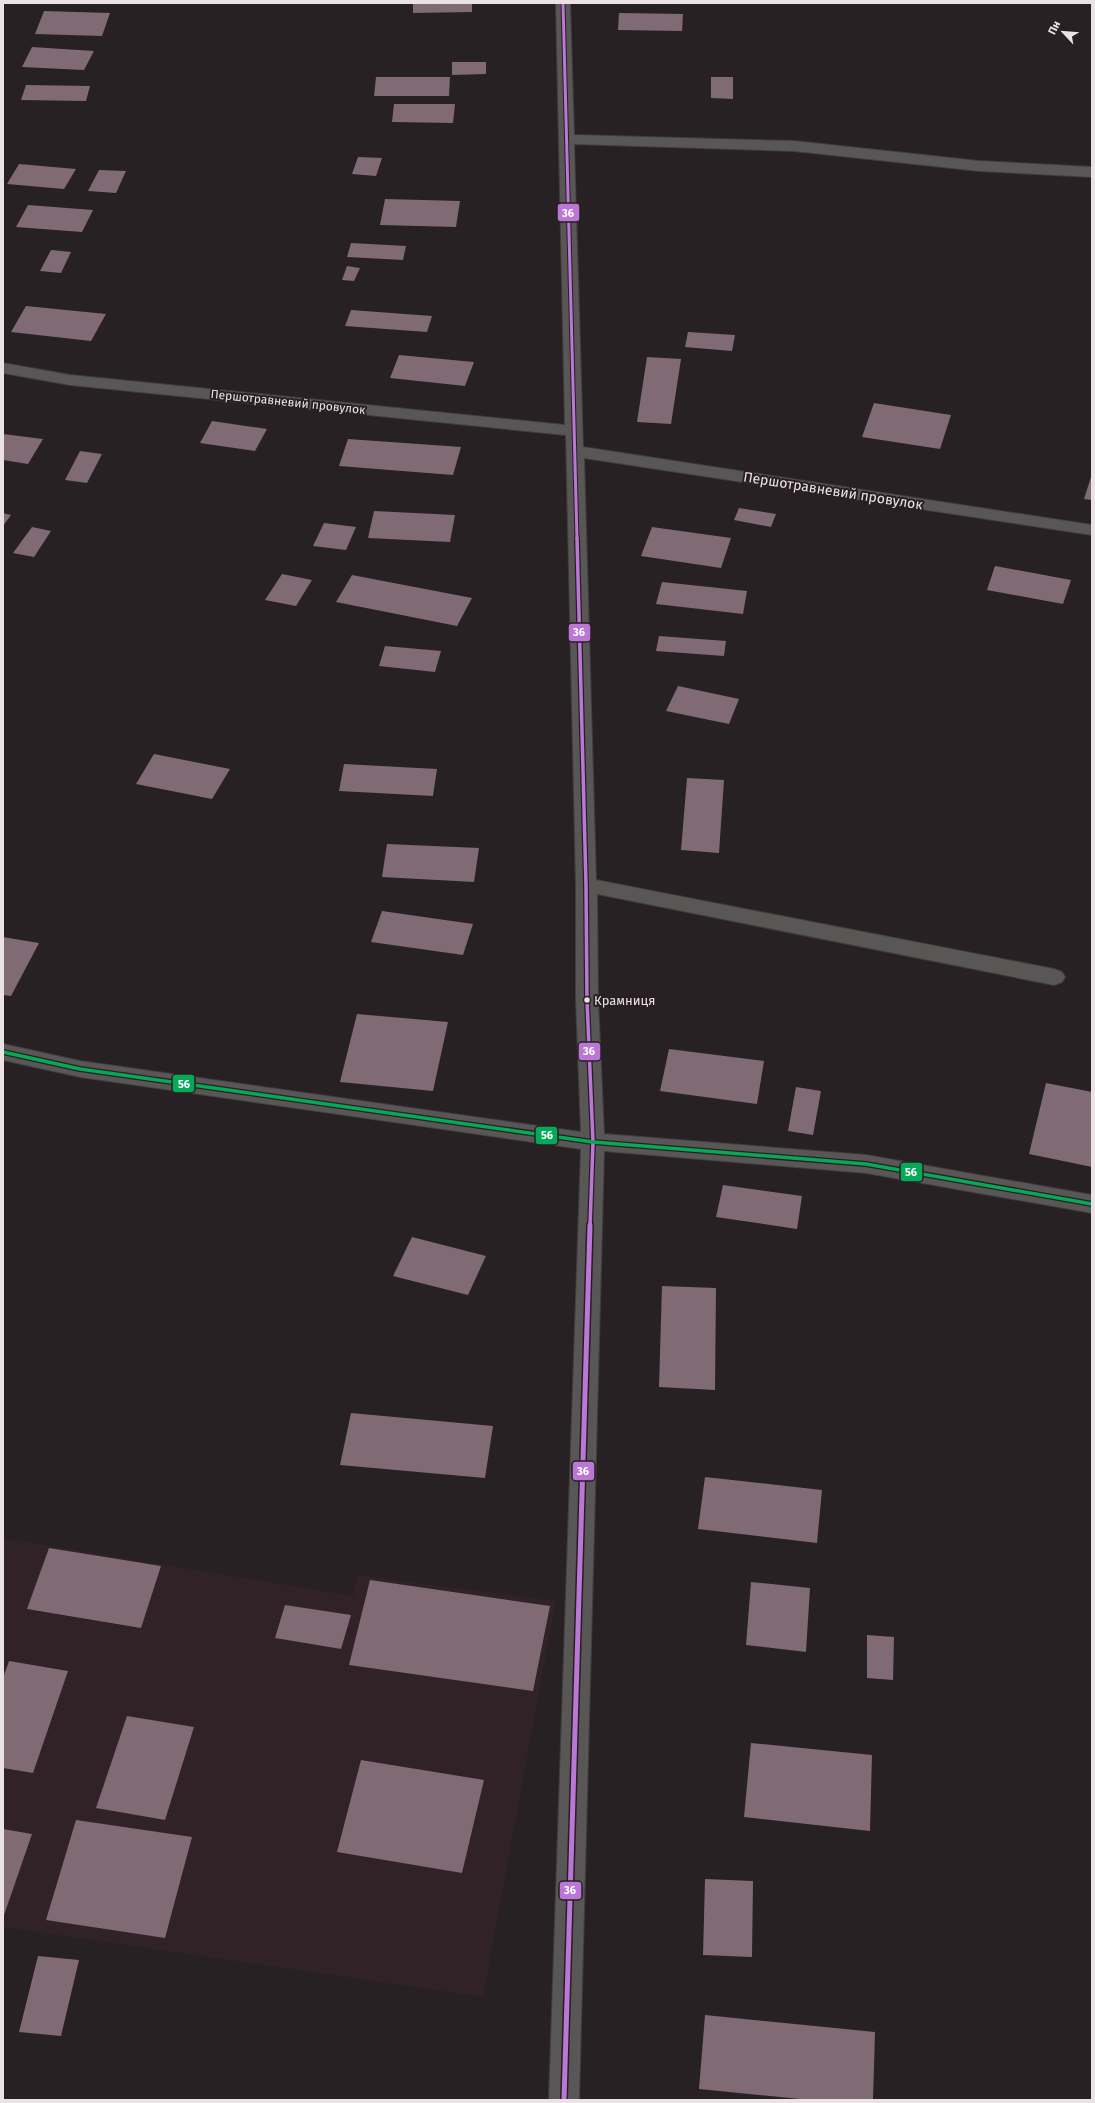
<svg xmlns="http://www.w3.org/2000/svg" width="1095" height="2103" font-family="'Fira Sans',sans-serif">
  <rect width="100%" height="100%" fill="#272124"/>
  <polygon fill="#312228" points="3,1538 353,1596 358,1575 556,1601 483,1997 3,1927"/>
  <g fill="#806a74">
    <polygon points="413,3 472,3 472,12 413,13"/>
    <polygon points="44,11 110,13 102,36 35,34"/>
    <polygon points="619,13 683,14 682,31 618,30"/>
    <polygon points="32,47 94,51 84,70 22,67"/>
    <polygon points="452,62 486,62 486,74 452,75"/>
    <polygon points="376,77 450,77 449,96 374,96"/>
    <polygon points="711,77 733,77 733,99 711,98"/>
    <polygon points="26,85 90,86 86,101 21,100"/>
    <polygon points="394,104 455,104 453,123 392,122"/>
    <polygon points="358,157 382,158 376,176 352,174"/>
    <polygon points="19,164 76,169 64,189 7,184"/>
    <polygon points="99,170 126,171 116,193 88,191"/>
    <polygon points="385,199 460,201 456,227 380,225"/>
    <polygon points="28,205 93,210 82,232 16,227"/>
    <polygon points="351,243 406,246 403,260 347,257"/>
    <polygon points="51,250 71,252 61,273 40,271"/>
    <polygon points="347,266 360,268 354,281 342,280"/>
    <polygon points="26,306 106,314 91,341 11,332"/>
    <polygon points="351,310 432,316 427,332 345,326"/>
    <polygon points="688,332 735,335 732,351 685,347"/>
    <polygon points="399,355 474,362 465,386 390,378"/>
    <polygon points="647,357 681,359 671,424 637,422"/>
    <polygon points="874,403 951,415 940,449 862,437"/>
    <polygon points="212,421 267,429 255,451 200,443"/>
    <polygon points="3,434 43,439 28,464 3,460"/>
    <polygon points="348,439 461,447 453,475 339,466"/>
    <polygon points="80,451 102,454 87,483 65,480"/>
    <polygon points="1092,474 1092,500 1084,499"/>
    <polygon points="739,508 776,514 771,527 734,520"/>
    <polygon points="374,511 455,515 450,542 368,538"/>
    <polygon points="3,513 11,515 3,526"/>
    <polygon points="324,523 356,527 346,550 313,546"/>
    <polygon points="32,527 51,531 34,557 13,553"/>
    <polygon points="652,527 731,538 721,568 641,556"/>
    <polygon points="995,566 1071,580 1063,604 987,590"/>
    <polygon points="282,574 312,580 296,606 265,600"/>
    <polygon points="352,575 472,598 457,626 336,602"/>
    <polygon points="662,582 747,591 743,614 656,604"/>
    <polygon points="659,636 726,641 724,656 656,651"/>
    <polygon points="385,646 441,651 435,672 379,666"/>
    <polygon points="678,686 739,699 729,724 666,711"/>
    <polygon points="154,754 230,769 212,799 136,784"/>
    <polygon points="344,764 437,769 433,796 339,791"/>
    <polygon points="687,778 724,780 719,853 681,850"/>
    <polygon points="387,844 479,848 474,882 382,877"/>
    <polygon points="382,911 473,924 463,955 371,942"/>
    <polygon points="3,937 39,943 11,996 3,995"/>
    <polygon points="357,1014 448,1022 433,1091 340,1082"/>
    <polygon points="669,1049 764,1061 757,1104 660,1091"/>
    <polygon points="1046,1083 1092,1092 1092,1167 1029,1154"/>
    <polygon points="796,1087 821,1091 813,1135 788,1131"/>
    <polygon points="723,1185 802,1196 797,1229 716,1217"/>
    <polygon points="412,1237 486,1256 468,1295 393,1276"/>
    <polygon points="662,1286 716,1288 715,1390 659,1387"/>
    <polygon points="351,1413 493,1426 485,1478 340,1465"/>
    <polygon points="705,1477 822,1490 817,1543 698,1529"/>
    <polygon points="49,1548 161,1566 141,1628 27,1609"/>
    <polygon points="370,1580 550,1606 533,1691 349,1665"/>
    <polygon points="751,1582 810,1588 806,1652 746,1645"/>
    <polygon points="285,1605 351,1615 341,1649 275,1638"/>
    <polygon points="867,1635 894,1637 893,1680 867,1678"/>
    <polygon points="9,1661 68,1671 33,1773 3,1768 3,1678"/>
    <polygon points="127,1716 194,1727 165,1820 96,1808"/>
    <polygon points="751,1743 872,1755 870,1831 744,1817"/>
    <polygon points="361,1760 484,1780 462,1873 337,1852"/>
    <polygon points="76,1820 192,1837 165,1938 46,1920"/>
    <polygon points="3,1829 32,1834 3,1918"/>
    <polygon points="705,1879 753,1881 752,1957 703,1955"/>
    <polygon points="38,1956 79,1960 61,2036 19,2032"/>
    <polygon points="705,2015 875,2032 873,2100 810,2100 699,2089"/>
  </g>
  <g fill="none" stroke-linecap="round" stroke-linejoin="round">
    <g stroke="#413d3f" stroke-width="2">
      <polygon id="minor" points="556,3 570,3 574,135 794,141 979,161 1092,167 1092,177 979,171 794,151 574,144 583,447 1092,525 1092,535 584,458 596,880 1054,969 1062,972 1065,977 1062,982 1054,985 597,894 598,1000 604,1134 866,1155 1092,1195 1092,1213 866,1173 604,1151 579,2100 549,2100 581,1149 80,1077 3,1060 3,1044 80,1061 581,1132 576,1000 576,885 566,435 70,385 3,373 3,363 70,375 565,425"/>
    </g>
    <use href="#minor" fill="#595656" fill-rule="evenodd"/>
    <g stroke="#291f23" stroke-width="5">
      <polyline id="bus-1-far2" points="563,3 577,539"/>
    </g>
    <g stroke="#291f23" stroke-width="6">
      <polyline id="bus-1-far1" points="577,538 586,885 587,1000 593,1142 590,1226"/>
    </g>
    <g stroke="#291f23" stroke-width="8">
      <polyline id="bus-1" points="564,2100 590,1225"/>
    </g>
    <g stroke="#291f23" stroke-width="6">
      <polyline id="bus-2" points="3,1052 80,1069 593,1142 866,1164 1092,1204"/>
    </g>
    <use href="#bus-1-far2" stroke="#ba77d6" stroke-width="3"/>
    <use href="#bus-1-far1" stroke="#ba77d6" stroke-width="3.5"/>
    <use href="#bus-1" stroke="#ba77d6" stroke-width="5"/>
    <use href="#bus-2" stroke="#06aa56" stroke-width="3.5"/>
  </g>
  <circle fill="#eae2e5" stroke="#291f23" stroke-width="1.5" cx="587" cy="1000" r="3.5"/>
  <g text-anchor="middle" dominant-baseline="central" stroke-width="4" stroke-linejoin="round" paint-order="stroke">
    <g font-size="12" fill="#eae2e5" stroke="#291f23">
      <text transform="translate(288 402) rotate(6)">Першотравневий провулок</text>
    </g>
    <g font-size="13" fill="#eae2e5" stroke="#291f23" text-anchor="start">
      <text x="594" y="1000">Крамниця</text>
    </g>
    <g font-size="14" fill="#eae2e5" stroke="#291f23">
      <text transform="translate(833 491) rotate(9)">Першотравневий провулок</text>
    </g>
  </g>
  <g stroke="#291f23" stroke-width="1.5">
    <rect x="557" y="203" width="23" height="19" rx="4" fill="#ba77d6"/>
    <rect x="568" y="623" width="23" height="19" rx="4" fill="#ba77d6"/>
    <rect x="578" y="1042" width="23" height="19" rx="4" fill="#ba77d6"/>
    <rect x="172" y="1074" width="23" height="19" rx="4" fill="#06aa56"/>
    <rect x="535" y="1126" width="23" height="19" rx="4" fill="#06aa56"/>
    <rect x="900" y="1162" width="23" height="20" rx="4" fill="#06aa56"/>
    <rect x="572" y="1461" width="23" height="20" rx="4" fill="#ba77d6"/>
    <rect x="559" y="1881" width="23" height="19" rx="4" fill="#ba77d6"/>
  </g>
  <g font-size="11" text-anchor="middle" font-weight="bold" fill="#fff">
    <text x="568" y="217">36</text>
    <text x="579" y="636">36</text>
    <text x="589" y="1055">36</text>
    <text x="184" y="1088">56</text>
    <text x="547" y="1139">56</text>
    <text x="911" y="1176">56</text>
    <text x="583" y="1475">36</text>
    <text x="570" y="1894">36</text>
  </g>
  <rect width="1095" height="2103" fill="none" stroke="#eae2e5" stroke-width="8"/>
  <g transform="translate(1063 32) rotate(296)" stroke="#291f23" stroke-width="3" paint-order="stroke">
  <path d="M0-3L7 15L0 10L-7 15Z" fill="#eae2e5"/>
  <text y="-6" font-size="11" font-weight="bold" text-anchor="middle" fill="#eae2e5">Пн</text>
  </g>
</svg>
